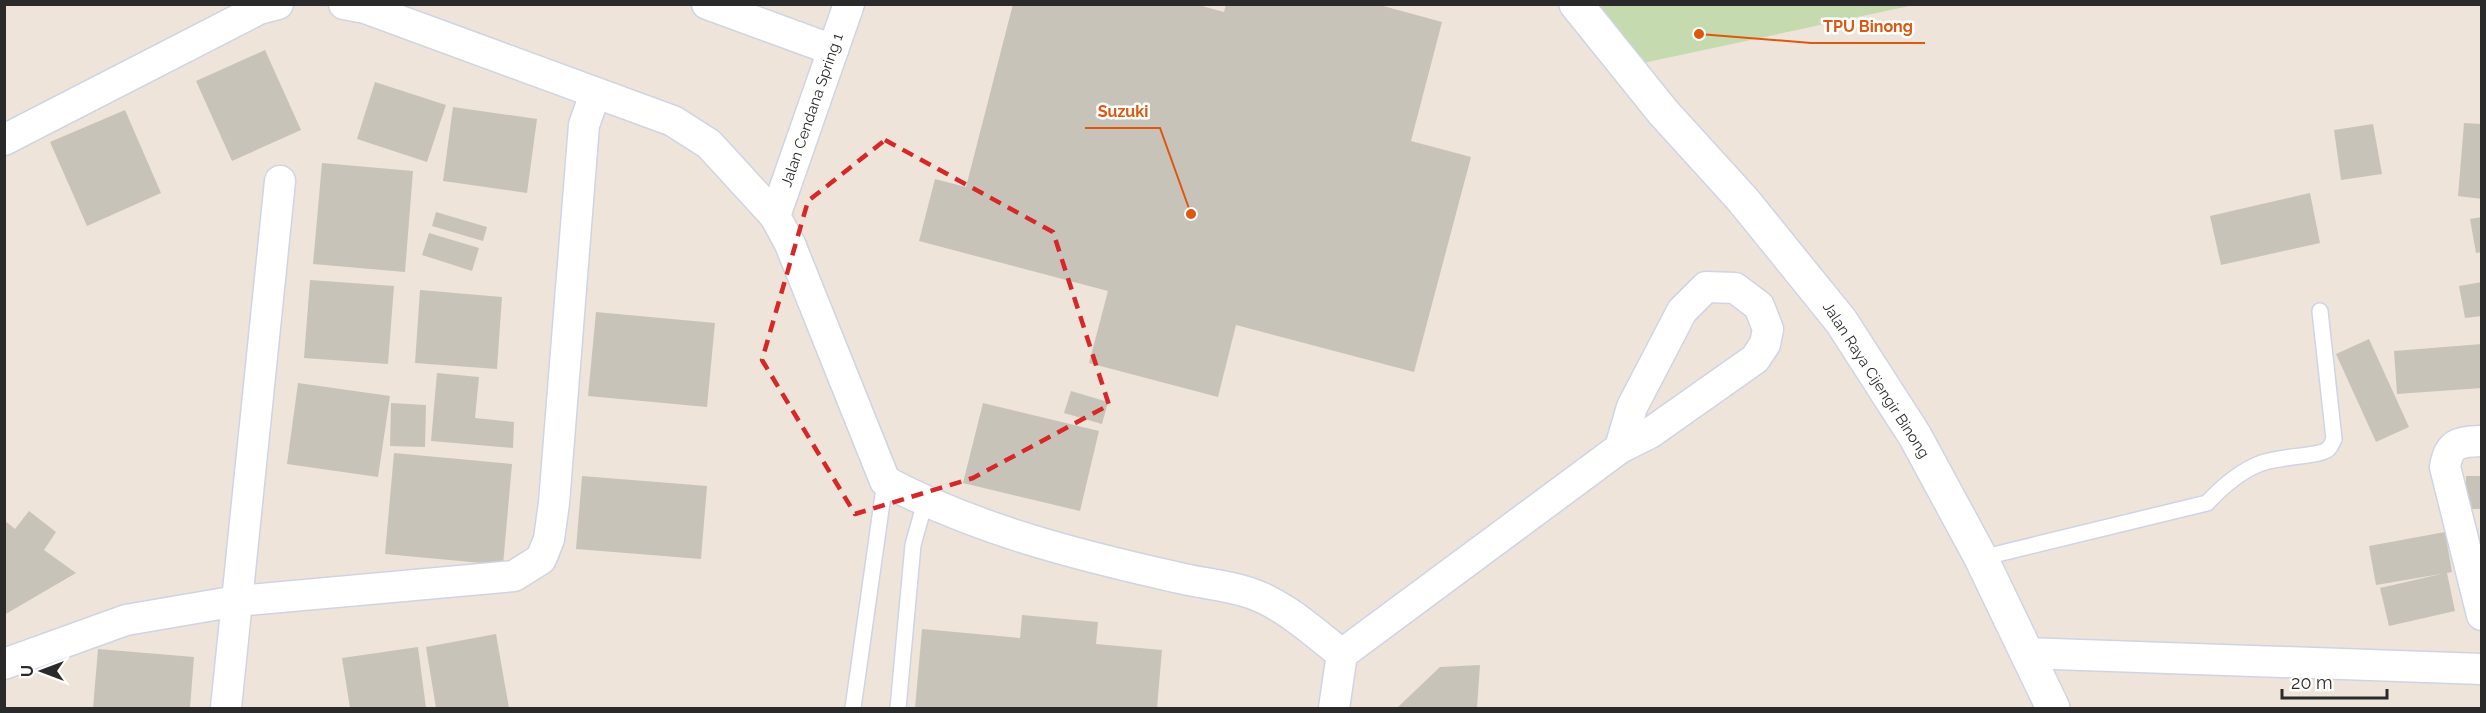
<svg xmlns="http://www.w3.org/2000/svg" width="2486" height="713" font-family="Raleway,sans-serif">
  <rect width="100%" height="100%" fill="#eee4da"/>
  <polygon fill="#c6daaf" points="1599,5 1914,5 1643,63"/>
  <g fill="#c8c3b9">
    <polygon points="1013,4 1195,4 1224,12 1226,4 1376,4 1442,22 1411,141 1471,157 1414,372 1236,325 1218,397 1089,363 1108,291 919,241 935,179 966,187"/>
    <polygon points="265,50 301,130 232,161 196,81"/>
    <polygon points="375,82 446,105 427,162 357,139"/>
    <polygon points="453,107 537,119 527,193 443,181"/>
    <polygon points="125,110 161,193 87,226 50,142"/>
    <polygon points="2464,123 2482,124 2482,199 2458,196"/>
    <polygon points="2373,124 2382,174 2341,180 2334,130"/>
    <polygon points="322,163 413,171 405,272 313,264"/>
    <polygon points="2310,193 2320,243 2221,265 2210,216"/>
    <polygon points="436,212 487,227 483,241 432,226"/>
    <polygon points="2482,217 2482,252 2476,253 2470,219"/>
    <polygon points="429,233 479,248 472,271 422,255"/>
    <polygon points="310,280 394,286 388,364 304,358"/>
    <polygon points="2482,282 2482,316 2465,318 2459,286"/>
    <polygon points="420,290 502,297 497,369 415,363"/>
    <polygon points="596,312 715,323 707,407 588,396"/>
    <polygon points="2369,339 2409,427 2376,442 2336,354"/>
    <polygon points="2482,344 2482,388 2397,394 2394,351"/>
    <polygon points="437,373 479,377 475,418 514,422 513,448 431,441"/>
    <polygon points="298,383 390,396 378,477 287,464"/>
    <polygon points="1071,391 1108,402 1102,424 1064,413"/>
    <polygon points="391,403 426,405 425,447 390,446"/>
    <polygon points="983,403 1099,431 1080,511 963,483"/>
    <polygon points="394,453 512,464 503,565 385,554"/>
    <polygon points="582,476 707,486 701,559 576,549"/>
    <rect x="2466" y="476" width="16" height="33"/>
    <polygon points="29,511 56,532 44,550 76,573 4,615 4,520 15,529"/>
    <polygon points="2445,532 2452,572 2447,573 2455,611 2389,626 2380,588 2441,574 2376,585 2369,546"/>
    <polygon points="1022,615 1098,622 1096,644 1162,650 1157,708 915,708 922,629 1020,638"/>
    <polygon points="496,634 509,708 436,708 426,647"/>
    <polygon points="418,647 426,708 350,708 342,658"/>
    <polygon points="98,649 194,657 190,708 93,708"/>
    <polygon points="1480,665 1477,708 1397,708 1440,667"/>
  </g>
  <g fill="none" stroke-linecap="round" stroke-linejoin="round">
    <g stroke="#cfd4e5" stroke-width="18">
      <g id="service">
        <path d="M1981 558 2207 503C2222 487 2239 472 2259 464 2276 456 2316 457 2327 450 2331 447 2332 443 2334 439L2320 311"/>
        <polyline points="853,708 885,481"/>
        <polyline points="898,708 913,545 925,502"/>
      </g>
    </g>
    <g stroke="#cfd4e5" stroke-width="33">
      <g id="minor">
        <path d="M344 4 365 8 673 121 709 144 775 216 790 244 885 481C975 529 1077 555 1175 577 1199 583 1224 585 1247 592 1283 603 1313 632 1342 654L1334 708"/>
        <polyline points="707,4 833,50"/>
        <polyline points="4,140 259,9 278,4"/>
        <polyline points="775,216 849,4"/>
        <path d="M2482 441C2459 442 2449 442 2445 467L2482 615"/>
        <polyline points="2028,653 2482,669"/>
        <polyline points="1342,654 1620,448 1650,433 1755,359 1765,344 1768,329 1759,306 1735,288 1706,287 1682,311 1632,407 1620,448"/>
        <polyline points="4,664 126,620 237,601 514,576 541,559 549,539 554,503 584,125 595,94"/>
        <polyline points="226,708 280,181"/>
      </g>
    </g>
    <g stroke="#cfd4e5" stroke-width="36">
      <polyline id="tertiary" points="1576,4 1663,112 1743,200 1841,321 1915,436 1981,558 2053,708"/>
    </g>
    <use href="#service" stroke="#fff" stroke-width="15"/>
    <use href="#minor" stroke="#fff" stroke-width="30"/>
    <use href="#tertiary" stroke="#fff" stroke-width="33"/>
  </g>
  <path fill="none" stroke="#d62828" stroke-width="4.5" stroke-dasharray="12 8" stroke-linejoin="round" d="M885 140 1053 232 1109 405 973 478 855 514 762 360 808 201Z"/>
  <g text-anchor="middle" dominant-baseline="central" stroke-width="5" stroke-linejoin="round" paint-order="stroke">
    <g font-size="15" fill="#2a2a2a" stroke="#fff">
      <text transform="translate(812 110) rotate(-71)">Jalan Cendana Spring 1</text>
      <text transform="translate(1876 380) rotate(57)">Jalan Raya Cijengir Binong</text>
    </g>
  </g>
  <path fill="none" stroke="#de570e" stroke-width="2" d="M1699 34L1811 43H1925M1191 214L1160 128H1085"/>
  <g fill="#de570e" stroke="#fff" stroke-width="2">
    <circle cx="1699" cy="34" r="6"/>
    <circle cx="1191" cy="214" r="6"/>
  </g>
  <g font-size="16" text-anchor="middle" font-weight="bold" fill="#de570e" stroke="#fff" stroke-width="5" stroke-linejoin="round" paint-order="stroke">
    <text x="1868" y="32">TPU Binong</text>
    <text x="1123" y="117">Suzuki</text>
  </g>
  <rect width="2486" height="713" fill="none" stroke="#2a2a2a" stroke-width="12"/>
  <g transform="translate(42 671) rotate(270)" stroke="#ffffff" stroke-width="4.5" paint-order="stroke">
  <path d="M0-4.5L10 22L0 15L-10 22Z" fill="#2a2a2a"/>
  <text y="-9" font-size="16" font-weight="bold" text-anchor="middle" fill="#2a2a2a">U</text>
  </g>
  <path d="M2282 689v9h105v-9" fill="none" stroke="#2a2a2a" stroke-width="3"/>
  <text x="2291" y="689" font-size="18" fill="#2a2a2a" stroke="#ffffff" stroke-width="4.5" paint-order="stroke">20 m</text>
</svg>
